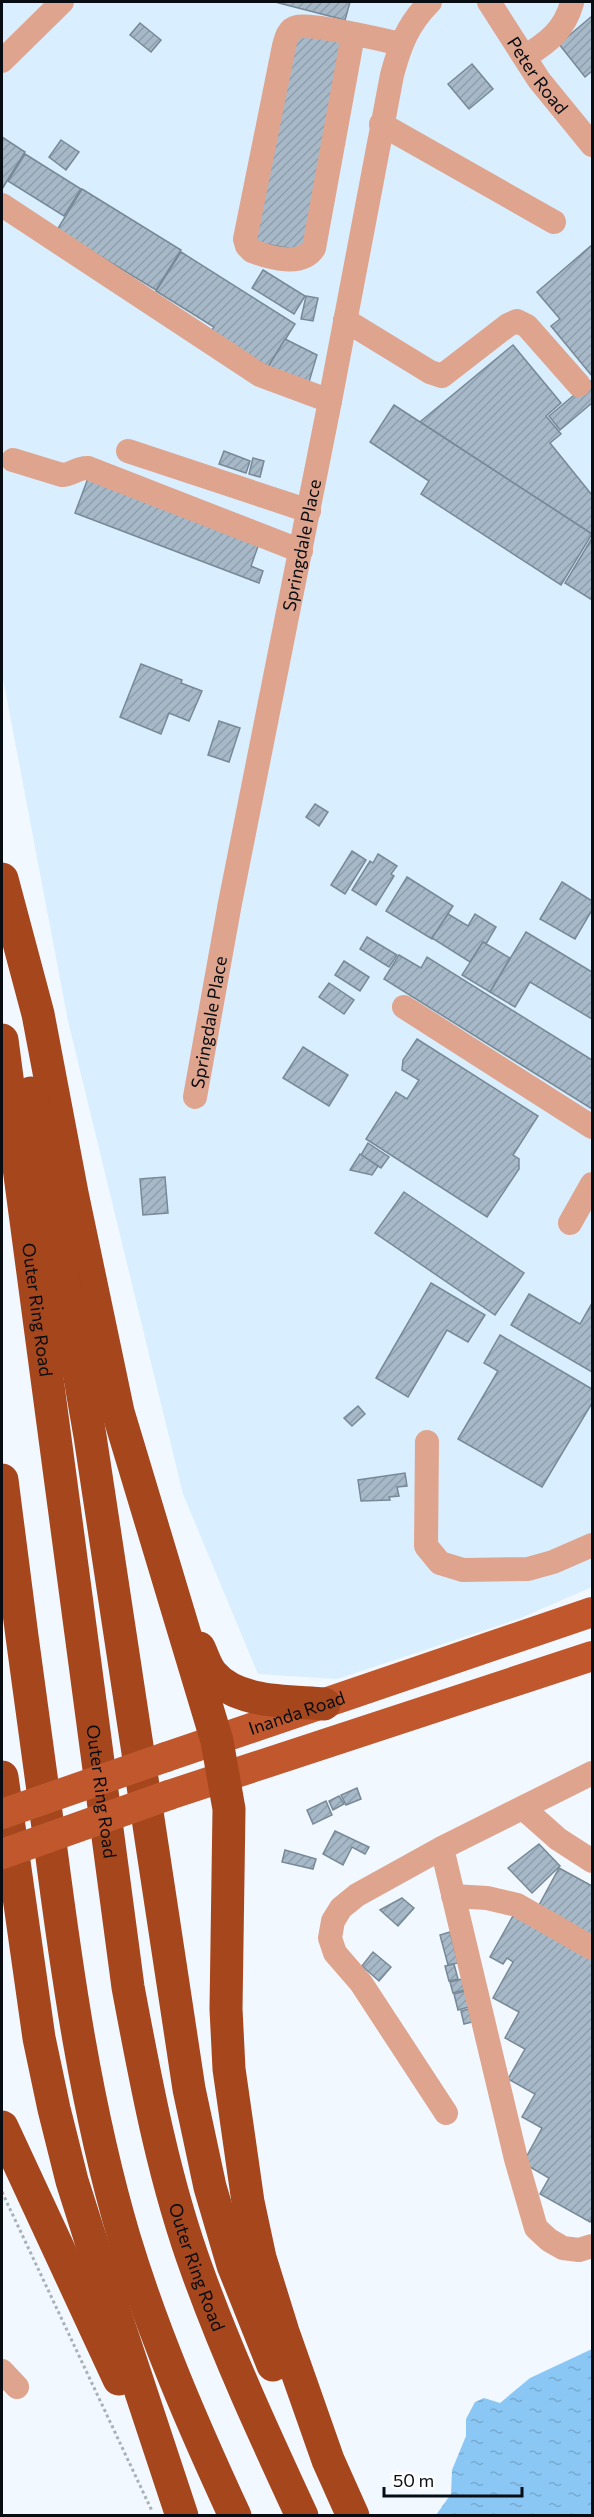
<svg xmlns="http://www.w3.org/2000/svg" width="594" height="2517" font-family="Commissioner,sans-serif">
  <defs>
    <pattern id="water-ripples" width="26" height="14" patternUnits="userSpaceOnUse" patternTransform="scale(1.5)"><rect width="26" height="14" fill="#8ac7f4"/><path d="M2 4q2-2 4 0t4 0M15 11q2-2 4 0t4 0" fill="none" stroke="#76aad0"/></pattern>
    <pattern id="building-hatch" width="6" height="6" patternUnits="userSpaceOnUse" patternTransform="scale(1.5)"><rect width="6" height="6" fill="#a7b9c8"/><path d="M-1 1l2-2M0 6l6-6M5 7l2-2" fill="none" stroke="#8e9eab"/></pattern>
  </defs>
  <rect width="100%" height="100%" fill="#f1f8ff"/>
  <polygon fill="#d9eefe" points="2,2 592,2 592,1587 518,1619 337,1679 258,1674 183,1494 68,1021 2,673"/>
  <polygon fill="url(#water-ripples)" points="592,2349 592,2515 436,2515 451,2494 452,2470 466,2436 466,2419 475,2402 484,2398 500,2403 530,2378"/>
  <g fill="url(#building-hatch)" stroke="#778997" stroke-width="1.5">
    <polygon points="275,2 350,2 345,20"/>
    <polygon points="592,16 592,71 585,77 559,44"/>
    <polygon points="140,23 161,40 151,52 130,35"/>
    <polygon points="294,32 349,42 310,252 254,242"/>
    <polygon points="472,64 493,89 469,109 448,84"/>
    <polygon points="2,137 25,152 2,189"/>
    <polygon points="61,140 79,152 66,170 49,157"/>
    <polygon points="25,154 81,189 64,216 8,181"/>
    <polygon points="82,189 181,250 156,290 57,230"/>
    <polygon points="592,245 592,376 551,326 560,319 537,292"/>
    <polygon points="181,252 295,324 268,367 211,331 214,327 156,291"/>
    <polygon points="263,270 305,296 294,314 252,288"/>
    <polygon points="306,296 318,298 313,321 301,319"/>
    <polygon points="285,339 317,355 309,382 268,367"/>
    <polygon points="513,345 561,403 546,416 561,434 550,443 592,495 592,534 420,422"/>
    <polygon points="592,380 592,403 560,430 549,416"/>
    <polygon points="394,405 592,534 561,585 421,494 429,481 370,442"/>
    <polygon points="224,451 250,461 246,473 219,464"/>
    <polygon points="253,458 264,461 260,477 249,474"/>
    <polygon points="90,473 261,538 251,566 263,571 259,583 75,513"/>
    <polygon points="592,538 592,600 565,583"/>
    <polygon points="141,664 182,680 181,683 202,691 189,721 169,713 161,734 120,717"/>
    <polygon points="219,721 240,728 229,762 208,755"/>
    <polygon points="315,804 328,812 319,826 306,817"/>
    <polygon points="352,851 366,860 345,894 331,885"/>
    <polygon points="378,854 397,866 391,874 394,876 376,905 352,890 370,861 373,863"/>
    <polygon points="407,877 453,906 432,939 386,911"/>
    <polygon points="562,882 592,901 592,910 575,939 540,919"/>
    <polygon points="448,914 468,926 475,914 496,927 486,944 483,942 470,962 432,938"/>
    <polygon points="526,932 592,972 592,1019 530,982 515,1007 490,992"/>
    <polygon points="367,937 397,955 389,967 360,949"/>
    <polygon points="483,942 510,958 490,992 462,975"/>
    <polygon points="399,955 421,968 427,957 592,1060 592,1109 384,979"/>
    <polygon points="344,961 369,977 360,991 335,975"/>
    <polygon points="329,983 354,1000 344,1014 319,997"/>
    <polygon points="417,1039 538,1116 513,1155 519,1159 519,1169 487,1217 366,1139 396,1092 407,1099 419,1080 402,1070 403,1060"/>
    <polygon points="303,1047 348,1075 329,1106 283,1078"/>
    <polygon points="368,1143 389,1157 381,1168 361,1155"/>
    <polygon points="360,1154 378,1166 372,1175 350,1170"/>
    <polygon points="165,1177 168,1213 143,1215 140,1179"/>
    <polygon points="404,1192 524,1273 495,1315 375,1233"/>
    <polygon points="431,1283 485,1315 468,1342 447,1330 408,1397 376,1378"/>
    <polygon points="529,1294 580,1324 592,1303 592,1372 511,1325"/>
    <polygon points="500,1335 592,1389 592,1403 542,1487 458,1439 498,1371 484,1363"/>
    <polygon points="358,1406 365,1414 352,1426 344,1418"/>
    <polygon points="405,1473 407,1486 397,1487 399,1496 389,1497 390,1500 361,1501 358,1480"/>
    <polygon points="357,1788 361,1799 346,1805 341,1795"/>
    <polygon points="339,1796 344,1804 333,1810 329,1801"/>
    <polygon points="326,1801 332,1815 313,1824 307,1810"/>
    <polygon points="335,1831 369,1847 365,1854 352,1847 343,1865 323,1854"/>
    <polygon points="539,1844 560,1866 532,1893 508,1868"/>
    <polygon points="285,1850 316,1859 313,1869 282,1862"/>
    <polygon points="559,1868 592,1886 592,1937 538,1907"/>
    <polygon points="402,1898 414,1908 398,1926 380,1910"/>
    <polygon points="514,1914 592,1958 592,2218 590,2222 540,2194 549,2178 523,2163 542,2128 522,2117 535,2094 508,2079 525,2049 505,2038 519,2012 493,1998 513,1962 507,1958 503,1964 490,1957"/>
    <polygon points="450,1932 458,1963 448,1965 440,1935"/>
    <polygon points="373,1952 391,1967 379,1981 362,1966"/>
    <polygon points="454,1964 458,1979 449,1981 445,1966"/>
    <polygon points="462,1979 464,1990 453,1993 450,1982"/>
    <polygon points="465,1991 469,2007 458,2010 454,1994"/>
    <polygon points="469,2009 472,2022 464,2024 461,2011"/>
  </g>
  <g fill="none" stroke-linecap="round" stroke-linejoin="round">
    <polyline stroke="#a9b0b6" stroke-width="3" stroke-dasharray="3 3" stroke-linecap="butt" points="2,2192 152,2511"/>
    <g stroke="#dfa48e" stroke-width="24">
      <path id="s1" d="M489 2 539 80 592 145"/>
      <path d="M353 35 314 248C302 267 270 258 252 251L247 246 245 239 284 46C286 38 288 29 297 27 310 23 383 40 401 44"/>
      <path d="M525 57C548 42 564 31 572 3"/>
      <polyline points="2,61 62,2"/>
      <polyline points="381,124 554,222"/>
      <polyline points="2,205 260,375 330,401"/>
      <polyline points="345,320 430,372 442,376 508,325 517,321 527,326 579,385"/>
      <polyline points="128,451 309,511"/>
      <path d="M13 460 62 475C72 475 78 467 88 468L301 551"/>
      <polyline points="404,1007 592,1127"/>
      <path id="s2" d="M195 1097 230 903 330 401 392 75C400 45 408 24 430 2"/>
      <polyline points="570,1223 592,1184"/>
      <polyline points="427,1442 426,1546 440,1563 463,1570 528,1569 553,1562 592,1545"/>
      <polyline points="592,1773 442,1848 516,2159 536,2228 549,2240 563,2248 579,2250 592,2246"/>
      <polyline points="523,1808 558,1839 592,1861"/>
      <polyline points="442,1848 357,1895 341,1908 333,1921 330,1938 335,1953 361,1983 446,2113"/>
      <polyline points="453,1896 487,1898 517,1905 592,1948"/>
      <polyline points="2,2371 17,2387"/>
    </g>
    <g stroke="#c1582d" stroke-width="30">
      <path id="s3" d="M166 1757 592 1612"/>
      <polyline points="169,1795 592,1656"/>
    </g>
    <g stroke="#a6461d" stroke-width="33">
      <polyline points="2,879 38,1014 72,1193 118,1412 217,1741 229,1809 226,2009 229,2069 248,2202 260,2258 283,2332 328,2460 353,2516"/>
      <path id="s4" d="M2 1040 128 1987C146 2083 164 2181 198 2273 228 2356 265 2436 302 2516"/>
      <polyline points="31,1093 90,1436 189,2089 210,2187 233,2265 273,2365"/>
      <path d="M2 1480C17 1601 33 1721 50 1842 67 1974 86 2108 124 2237 153 2333 193 2425 235 2516"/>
      <path d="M199 1648C203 1656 206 1667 212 1674 237 1704 289 1701 324 1704"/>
      <polyline points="2,1777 39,2038 54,2109 72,2181 92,2244 182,2516"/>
      <polyline points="2,2127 119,2379"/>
    </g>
    <g stroke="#c1582d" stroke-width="30">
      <polyline points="2,1814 166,1757"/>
      <polyline points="2,1854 169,1795"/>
    </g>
  </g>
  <g text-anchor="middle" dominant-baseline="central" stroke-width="4.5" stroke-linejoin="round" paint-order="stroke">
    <g font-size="18" fill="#070d12" stroke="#fff">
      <text stroke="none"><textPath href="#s1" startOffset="88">Peter Road</textPath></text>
      <text stroke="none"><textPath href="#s2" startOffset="562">Springdale Place</textPath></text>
      <text stroke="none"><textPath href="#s2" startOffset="76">Springdale Place</textPath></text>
      <text stroke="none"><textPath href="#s4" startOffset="272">Outer Ring Road</textPath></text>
      <text stroke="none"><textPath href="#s3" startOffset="138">Inanda Road</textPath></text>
      <text stroke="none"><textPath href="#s4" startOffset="758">Outer Ring Road</textPath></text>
      <text stroke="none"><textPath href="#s4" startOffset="1244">Outer Ring Road</textPath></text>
    </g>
  </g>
  <rect width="594" height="2517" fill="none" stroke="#070d12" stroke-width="6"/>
  <path d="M384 2487v9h138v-9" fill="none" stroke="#070d12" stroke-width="3"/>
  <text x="393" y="2487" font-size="18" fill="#070d12" stroke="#ffffff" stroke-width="4.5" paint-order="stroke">50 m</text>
</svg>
